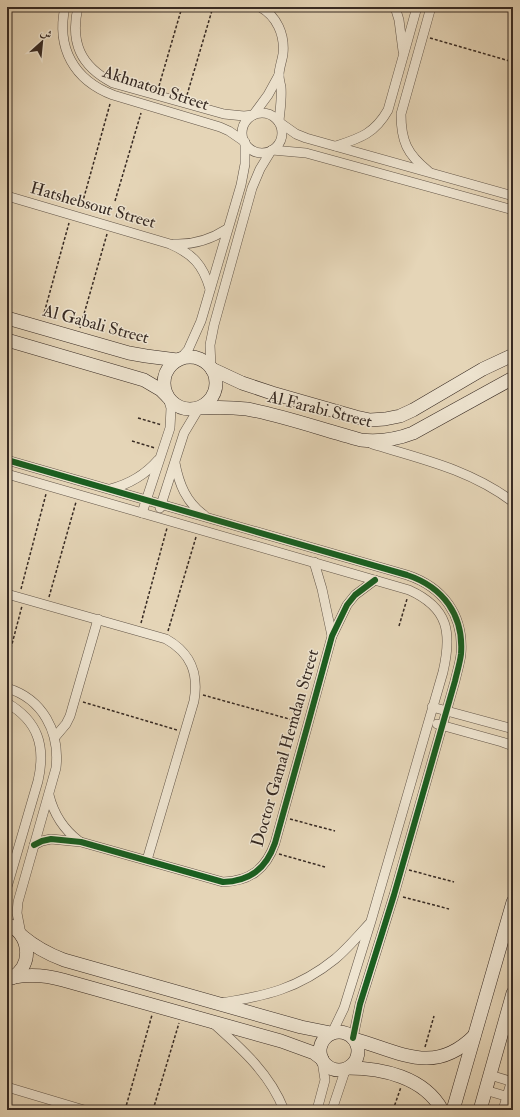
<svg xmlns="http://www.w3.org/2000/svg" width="520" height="1117" font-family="'IM FELL Double Pica',Amiri,serif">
  <rect width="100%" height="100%" fill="#e5d5b7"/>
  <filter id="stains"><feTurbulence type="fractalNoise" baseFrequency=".005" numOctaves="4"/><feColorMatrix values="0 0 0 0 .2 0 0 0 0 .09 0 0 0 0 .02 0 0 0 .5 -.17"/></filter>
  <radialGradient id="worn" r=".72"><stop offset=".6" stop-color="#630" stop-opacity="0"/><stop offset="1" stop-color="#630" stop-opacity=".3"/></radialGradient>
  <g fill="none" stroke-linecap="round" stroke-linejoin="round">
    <g stroke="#625548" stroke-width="10">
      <g id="street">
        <path d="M65 7C56 48 74 80 113 95L220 127 229 131 245 142"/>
        <path d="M78 7C70 42 80 66 113 83L224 114 244 116 253 115"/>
        <path d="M260 7C277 16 285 35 283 54 282 61 279 68 279 75 279 79 280 83 281 87 282 99 280 110 279 121"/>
        <polyline points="395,7 399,20 403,51"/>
        <circle cx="262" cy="133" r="20"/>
        <polyline points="254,114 268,95 279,75"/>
        <polyline points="279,122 296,134 306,138 513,196"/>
        <path d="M336 146C361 138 375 133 388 110L417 7"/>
        <polyline points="272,150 306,153 513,210"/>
        <path d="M428 171C407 154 401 141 401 114L431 7"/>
        <path d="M7 196 170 244C193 254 203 265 210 289"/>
        <path d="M174 244C194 245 210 240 227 229"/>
        <polyline points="180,359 188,350 201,321 241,185 245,164 245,143"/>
        <polyline points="211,367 210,345 214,325 252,188 260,169 271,151"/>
        <path d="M372 444C422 459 471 470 513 502"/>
        <path d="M7 460 407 575C443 587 464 615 461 654 460 663 457 672 455 681L394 895 360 1004 353 1038"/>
        <path d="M175 463C179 484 186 502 204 515"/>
        <path d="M7 474 409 590C449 608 452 633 443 672L371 921 344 1008 332 1033"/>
        <path d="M110 489C130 484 145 475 158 460"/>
        <polyline points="160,508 184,433 199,408"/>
        <polyline points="142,513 170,428 171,408 168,398"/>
        <polyline points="314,562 322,589 332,636"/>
        <path d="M7 594 166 639C191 653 199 673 194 701L147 860"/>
        <path d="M7 688C43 699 60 732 56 768L18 902 17 913 21 934"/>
        <path d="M7 703C38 721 46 746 38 781L7 887"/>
        <polyline points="432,707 513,729"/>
        <polyline points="437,724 502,742 513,746"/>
        <polyline points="55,737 66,724 70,716 98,619"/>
        <path d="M49 795C54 815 63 829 79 841"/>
        <path d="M34 845 42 841 51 839 81 842 223 882C250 881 266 869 275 843L308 724 332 636 347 605 355 595 375 580"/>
        <path d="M221 1003C265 996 298 989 335 959 347 949 358 936 369 924"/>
        <path d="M214 1024C242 1049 270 1074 284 1110"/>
        <polyline points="490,1075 513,1082"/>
        <polyline points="7,1087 84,1110"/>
        <polyline points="485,1090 512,1098"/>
        <polyline points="317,1110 325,1080 322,1061"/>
        <polyline points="332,1110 346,1068"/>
        <polyline points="503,1110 513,1076"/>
      </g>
    </g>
    <g stroke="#372a23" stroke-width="14">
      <g id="secondary">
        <polyline points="7,318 129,353 146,356 177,360"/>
        <polyline points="7,340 144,380 161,390 167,396"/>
        <circle cx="190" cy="383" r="26"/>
        <polyline points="212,369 242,383 272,393 356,417 370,420 385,419 400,416 413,410 483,369 513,355"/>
        <path d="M200 408C216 407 231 407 247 409 285 416 323 430 361 440 380 442 395 440 413 433L513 378"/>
        <path d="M7 924C30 934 34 964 12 978"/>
        <path d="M22 936C35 947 48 954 64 960L301 1027 331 1033"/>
        <path d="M14 977C31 974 46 975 63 980L281 1041 314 1053 322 1059"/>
        <circle cx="339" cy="1051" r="19"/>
        <path d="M354 1039C400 1052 434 1076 474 1036"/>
        <path d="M348 1068C382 1068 424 1077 442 1110"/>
        <polyline points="453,1110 513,902"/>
        <polyline points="480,1110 513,993"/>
      </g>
    </g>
    <g stroke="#372a23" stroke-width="1.5" stroke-dasharray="3 2" stroke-linecap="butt">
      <polyline points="430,38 513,62"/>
      <polyline points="159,86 182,7"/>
      <polyline points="187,95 213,7"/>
      <polyline points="115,201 141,113"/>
      <polyline points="81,208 110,104"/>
      <polyline points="43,317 69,223"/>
      <polyline points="80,328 107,234"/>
      <polyline points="138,418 162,425"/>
      <polyline points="132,441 155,448"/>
      <polyline points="21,589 46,494"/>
      <polyline points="49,597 76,502"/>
      <polyline points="141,623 167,528"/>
      <polyline points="399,626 407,599"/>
      <polyline points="168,631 196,537"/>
      <polyline points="7,663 22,606"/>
      <polyline points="203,695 300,722"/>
      <polyline points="83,702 177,730"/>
      <polyline points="7,721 11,717"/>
      <polyline points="290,819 335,831"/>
      <polyline points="279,854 325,867"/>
      <polyline points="409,870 454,882"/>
      <polyline points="403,897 449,909"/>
      <polyline points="425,1047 434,1016"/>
      <polyline points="125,1110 152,1015"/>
      <polyline points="153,1110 179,1023"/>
      <polyline points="393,1110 401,1087"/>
    </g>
    <use href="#street" stroke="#eee4d0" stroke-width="9"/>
    <use href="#secondary" stroke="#eee4d0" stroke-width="13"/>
    <g stroke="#eee4d0" stroke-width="8">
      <g id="cycleway">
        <path d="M7 460 407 575C443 587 464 615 461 654 460 663 457 672 455 681L394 895 360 1004 353 1038"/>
        <path d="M34 845 42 841 51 839 81 842 223 882C250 881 266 869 275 843L308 724 332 636 347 605 355 595 375 580"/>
      </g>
    </g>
    <use href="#cycleway" stroke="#1b5e20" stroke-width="6"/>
  </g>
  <g text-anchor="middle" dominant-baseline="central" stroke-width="3" stroke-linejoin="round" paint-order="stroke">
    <g font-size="17" fill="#372a23" stroke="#eee4d0">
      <text transform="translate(156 88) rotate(18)">Akhnaton Street</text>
      <text transform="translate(93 205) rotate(16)">Hatshebsout Street</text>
      <text transform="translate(96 324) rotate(15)">Al Gabali Street</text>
      <text transform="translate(320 409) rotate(14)">Al Farabi Street</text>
      <text transform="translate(285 748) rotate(-74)">Doctor Gamal Hemdan Street</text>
    </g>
  </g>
  <rect width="520" height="1117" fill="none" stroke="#e5d5b7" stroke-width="24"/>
  <rect x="8" y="8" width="504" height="1101" fill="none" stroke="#372a23" stroke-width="2"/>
  <rect x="12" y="12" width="496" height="1093" fill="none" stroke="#372a23"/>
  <g transform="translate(42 42) rotate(27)" stroke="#eee4d0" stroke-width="3" paint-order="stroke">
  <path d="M0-3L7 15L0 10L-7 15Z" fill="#372a23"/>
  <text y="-6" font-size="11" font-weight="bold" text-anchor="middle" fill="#372a23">ش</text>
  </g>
  <rect width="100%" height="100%" filter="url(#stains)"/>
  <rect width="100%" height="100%" fill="url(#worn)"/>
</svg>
